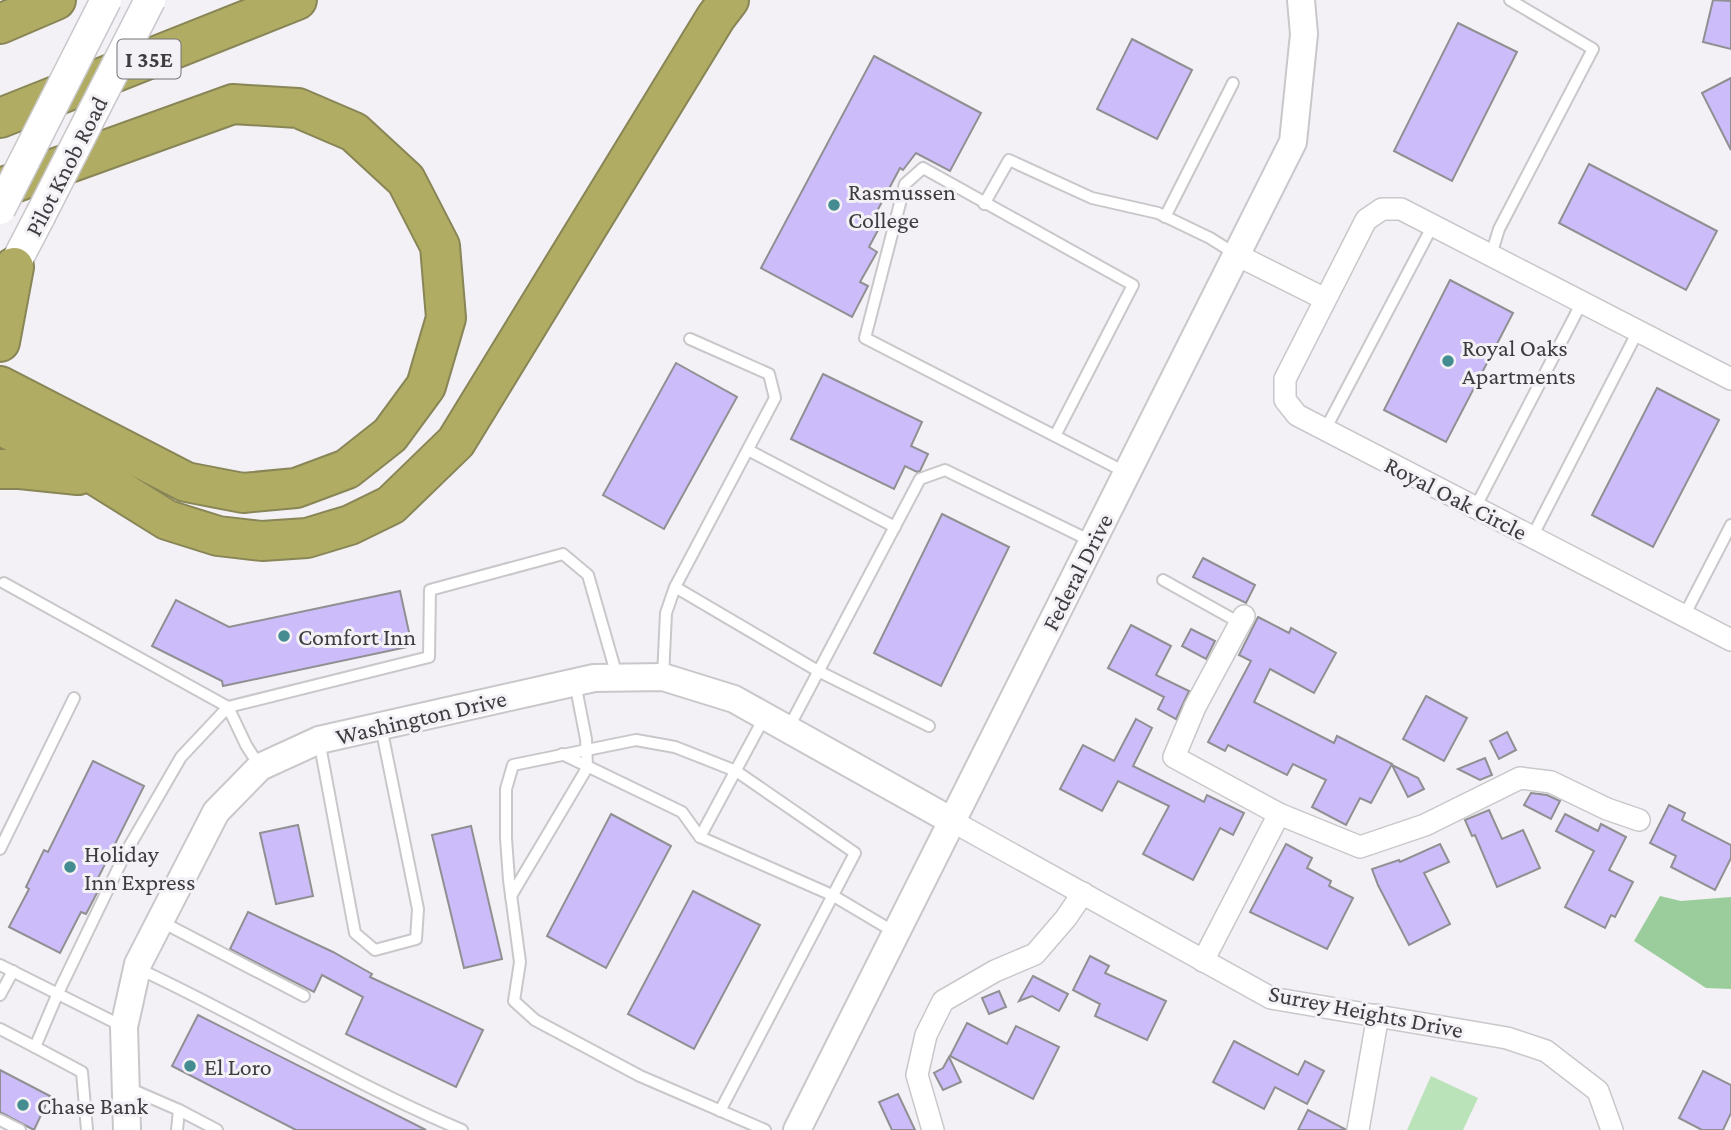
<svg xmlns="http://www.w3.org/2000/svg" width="1731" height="1130" font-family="'Crimson Pro',serif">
  <rect width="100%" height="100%" fill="#f3f1f5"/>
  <polygon fill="#bae3ba" points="1431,1076 1478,1098 1463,1130 1407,1130"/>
  <polygon fill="#9bcd9c" points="1660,896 1681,901 1731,897 1731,989 1706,988 1634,941"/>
  <g fill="#ccbdfa" stroke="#909093" stroke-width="2">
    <polygon points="1713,0 1731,1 1731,49 1703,42"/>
    <polygon points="1458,23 1517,52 1452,181 1394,151"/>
    <polygon points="1132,39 1192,70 1157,139 1097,109"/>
    <polygon points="874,56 981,113 950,171 916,153 903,170 900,168 876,213 885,217 869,247 877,252 860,282 868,286 852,317 761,268"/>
    <polygon points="1731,78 1731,150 1702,93"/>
    <polygon points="1589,164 1717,231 1686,290 1559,223"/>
    <polygon points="1450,280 1513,313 1446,442 1384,410"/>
    <polygon points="676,363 737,397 664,529 603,495"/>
    <polygon points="823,374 922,422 911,446 928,454 920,471 917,472 905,466 894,489 791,439"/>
    <polygon points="1657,388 1719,420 1653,547 1592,515"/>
    <polygon points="942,514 1009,547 941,686 874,653"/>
    <polygon points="1203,558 1255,585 1246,603 1193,577"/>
    <polygon points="400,591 412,646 223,686 222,681 152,646 176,600 229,627"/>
    <polygon points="1258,617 1289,633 1291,628 1336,653 1314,693 1270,669 1254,702 1334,743 1337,736 1392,764 1371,803 1360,798 1346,825 1312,807 1326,780 1293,764 1287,775 1228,745 1225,751 1208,742 1251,661 1239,655"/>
    <polygon points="1131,625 1171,646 1156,675 1189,691 1176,719 1158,709 1164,697 1108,668"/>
    <polygon points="1191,629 1215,641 1206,659 1182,646"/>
    <polygon points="1426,696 1467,718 1444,761 1403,739"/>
    <polygon points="1136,719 1152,728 1133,766 1204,802 1207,795 1244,813 1233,835 1220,828 1193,880 1143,854 1169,806 1118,781 1102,811 1060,789 1083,745 1114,761"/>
    <polygon points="1507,732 1516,750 1499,759 1490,741"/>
    <polygon points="1485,758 1492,775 1480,780 1458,769"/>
    <polygon points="93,761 144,786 96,882 100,887 86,914 81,912 60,953 9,927 29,889 26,887 44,850 48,852"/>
    <polygon points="1392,765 1418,778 1424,789 1408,797"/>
    <polygon points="1531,793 1547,795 1560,801 1551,819 1524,805"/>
    <polygon points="1669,805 1685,813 1682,820 1731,845 1731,858 1715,890 1671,867 1676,856 1650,843"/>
    <polygon points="1489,810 1502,839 1523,830 1540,868 1497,887 1475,835 1472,836 1465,820"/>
    <polygon points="611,814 671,846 606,968 547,936"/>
    <polygon points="1565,814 1598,831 1601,824 1626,837 1609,870 1633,882 1615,917 1611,915 1605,928 1565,907 1594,851 1556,831"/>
    <polygon points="298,825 313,896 276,904 260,833"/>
    <polygon points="471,826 502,959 464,968 432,835"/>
    <polygon points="1286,844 1312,858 1307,868 1331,881 1329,886 1353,898 1327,949 1250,912"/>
    <polygon points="1440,844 1449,862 1424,873 1450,924 1409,945 1378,885 1372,869 1399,860 1400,862"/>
    <polygon points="693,891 760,925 694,1049 628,1014"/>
    <polygon points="248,912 333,952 372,974 370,977 483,1030 456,1087 346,1034 363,997 322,975 314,992 230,949"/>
    <polygon points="1090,956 1109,966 1105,973 1166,1001 1147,1040 1095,1016 1100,1004 1073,990"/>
    <polygon points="1033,976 1068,994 1059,1011 1032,996 1019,1001"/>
    <polygon points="999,991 1006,1007 989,1014 982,998"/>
    <polygon points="198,1015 426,1130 296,1130 172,1066"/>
    <polygon points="967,1023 1007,1044 1016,1026 1059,1047 1033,1099 950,1056"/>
    <polygon points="1234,1041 1298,1075 1305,1061 1324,1071 1307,1104 1275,1087 1264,1109 1213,1082"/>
    <polygon points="949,1057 961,1082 943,1090 934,1073 943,1068"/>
    <polygon points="0,1070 50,1096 34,1130 0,1112"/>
    <polygon points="1703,1071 1731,1085 1731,1113 1723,1130 1702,1130 1679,1118"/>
    <polygon points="898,1094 915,1130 892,1130 879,1102"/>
    <polygon points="1308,1110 1345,1129 1345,1130 1298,1130"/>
  </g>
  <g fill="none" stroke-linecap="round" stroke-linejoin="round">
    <g stroke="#c9c7ca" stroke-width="14">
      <g id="service">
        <polyline points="984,204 1009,160 1092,198 1158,213 1210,238 1237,255"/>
        <polyline points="1165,217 1233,83"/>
        <polyline points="1491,255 1499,229 1593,49 1510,0"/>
        <polyline points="1325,430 1433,225"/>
        <polyline points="1055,436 1133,285 923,168 905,184 865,338 1127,473"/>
        <polyline points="748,450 895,527"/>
        <polyline points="1475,508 1582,302"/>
        <polyline points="1532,537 1638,331"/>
        <polyline points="1163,580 1240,623"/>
        <polyline points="4,583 228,707 429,657 430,590 563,554 588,575 617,676"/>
        <polyline points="675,587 818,671 929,726"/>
        <polyline points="1684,616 1731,525"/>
        <polyline points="663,677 666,613 675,587 775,398 769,374 690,339"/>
        <polyline points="788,729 920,479 945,470 1093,542"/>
        <polyline points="319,740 355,933 375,950 416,939 418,909 381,727"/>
        <polyline points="562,754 682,812 700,837 832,895 896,933"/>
        <polyline points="700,837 765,716"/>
        <polyline points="0,849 74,698"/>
        <polyline points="511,896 587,768 586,739 575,683"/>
        <polyline points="160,921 304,996"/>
        <polyline points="0,965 124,1027"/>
        <path d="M137 968C247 1019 350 1083 462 1130"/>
        <polyline points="0,995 13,971"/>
        <polyline points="0,1029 35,1047"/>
        <polyline points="126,1087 179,1110 177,1130"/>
        <polyline points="179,1110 217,1130"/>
        <polyline points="720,1111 855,853 736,771 675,747 636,740 513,765 506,789 506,838 509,880 520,962 514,1001 535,1020 640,1076 765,1130"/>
        <polyline points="0,1120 20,1130"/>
        <polyline points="87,1130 82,1072 35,1047 58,993 126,852 181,757 228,707 246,745 260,767"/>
      </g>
    </g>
    <g stroke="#c9c7ca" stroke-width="24">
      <g id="minor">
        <polyline points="1237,255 1325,299"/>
        <polyline points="1731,379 1401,209 1382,209 1366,220 1285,379 1285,400 1297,415 1731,640"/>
        <polyline points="1244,616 1195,707 1174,757 1279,814 1360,847 1425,825 1520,778 1551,782 1607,809 1639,820"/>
        <polyline points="952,821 1271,998 1507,1038 1546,1051 1598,1091 1612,1130"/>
        <polyline points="1203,961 1279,814"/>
        <polyline points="933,1130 917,1075 926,1035 943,1001 995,971 1035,954 1066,918 1083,893"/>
        <polyline points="1358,1130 1378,1015"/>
      </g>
    </g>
    <g stroke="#c9c7ca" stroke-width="30">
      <g id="tertiary">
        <polyline points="127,1130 124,1027 138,964 216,812 260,767 319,740 594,678 663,677 734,699 952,821"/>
        <polyline points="797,1130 1293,142 1304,34 1301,0"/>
      </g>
    </g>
    <g stroke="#c9c7ca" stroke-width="33">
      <polyline id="secondary" points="3,287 40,216"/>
    </g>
    <g stroke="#888556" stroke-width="42">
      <g id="motorway">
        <polyline points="0,24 56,0"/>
        <polyline points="0,118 297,0"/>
        <polyline points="0,188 233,104 298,108 354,132 406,180 440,246 446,318 426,386 390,435 347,469 296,488 243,493 186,482 0,386"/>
        <polyline points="0,342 14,267"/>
        <polyline points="0,425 98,477 167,520 218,536 262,541 307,538 350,525 391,505 456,442 716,17 729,0"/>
        <polyline points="0,469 20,469 78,475"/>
      </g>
    </g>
    <use href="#service" stroke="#fff" stroke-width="10"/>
    <use href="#minor" stroke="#fff" stroke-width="21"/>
    <use href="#tertiary" stroke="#fff" stroke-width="26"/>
    <use href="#secondary" stroke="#fff" stroke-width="30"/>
    <use href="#motorway" stroke="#b0ac63" stroke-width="38"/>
    <g stroke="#c9c7ca" stroke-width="33" stroke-linecap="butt">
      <g id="secondary-bridge">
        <polyline points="0,209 106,0"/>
        <polyline points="40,216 150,0"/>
      </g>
    </g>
    <use href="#secondary-bridge" stroke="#fff" stroke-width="30"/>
  </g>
  <g fill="#448c8f" stroke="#f3f1f5" stroke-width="2.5">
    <circle cx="834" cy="205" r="7"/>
    <circle cx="1448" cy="361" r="7"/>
    <circle cx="284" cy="636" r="7"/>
    <circle cx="70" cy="867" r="7"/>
    <circle cx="190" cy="1066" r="7"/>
    <circle cx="23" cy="1105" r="7"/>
  </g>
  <g text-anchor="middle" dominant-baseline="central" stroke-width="6" stroke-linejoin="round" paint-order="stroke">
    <rect fill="#f3f1f5" stroke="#747275" stroke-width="2" x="117.5" y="39.5" width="63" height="39" rx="5"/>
    <g font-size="23" font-weight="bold" fill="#3d3c3e">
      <text x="149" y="59">I 35E</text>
    </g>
    <g font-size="24" fill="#3d3c3e" stroke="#f3f1f5">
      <text transform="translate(66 166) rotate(-63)">Pilot Knob Road</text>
      <text transform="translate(1456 498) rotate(27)">Royal Oak Circle</text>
      <text transform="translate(1077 572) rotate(-63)">Federal Drive</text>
      <text transform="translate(421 717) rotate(-13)">Washington Drive</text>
      <text transform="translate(1366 1011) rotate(11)">Surrey Heights Drive</text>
    </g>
    <g font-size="24" fill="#3d3c3e" stroke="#f3f1f5" text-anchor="start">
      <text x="848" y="191">Rasmussen<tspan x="848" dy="28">College</tspan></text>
      <text x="1462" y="347">Royal Oaks<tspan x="1462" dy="28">Apartments</tspan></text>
      <text x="298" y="636">Comfort Inn</text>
      <text x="84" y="853">Holiday<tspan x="84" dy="28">Inn Express</tspan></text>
      <text x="204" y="1066">El Loro</text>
      <text x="37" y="1105">Chase Bank</text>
    </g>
  </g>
</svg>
